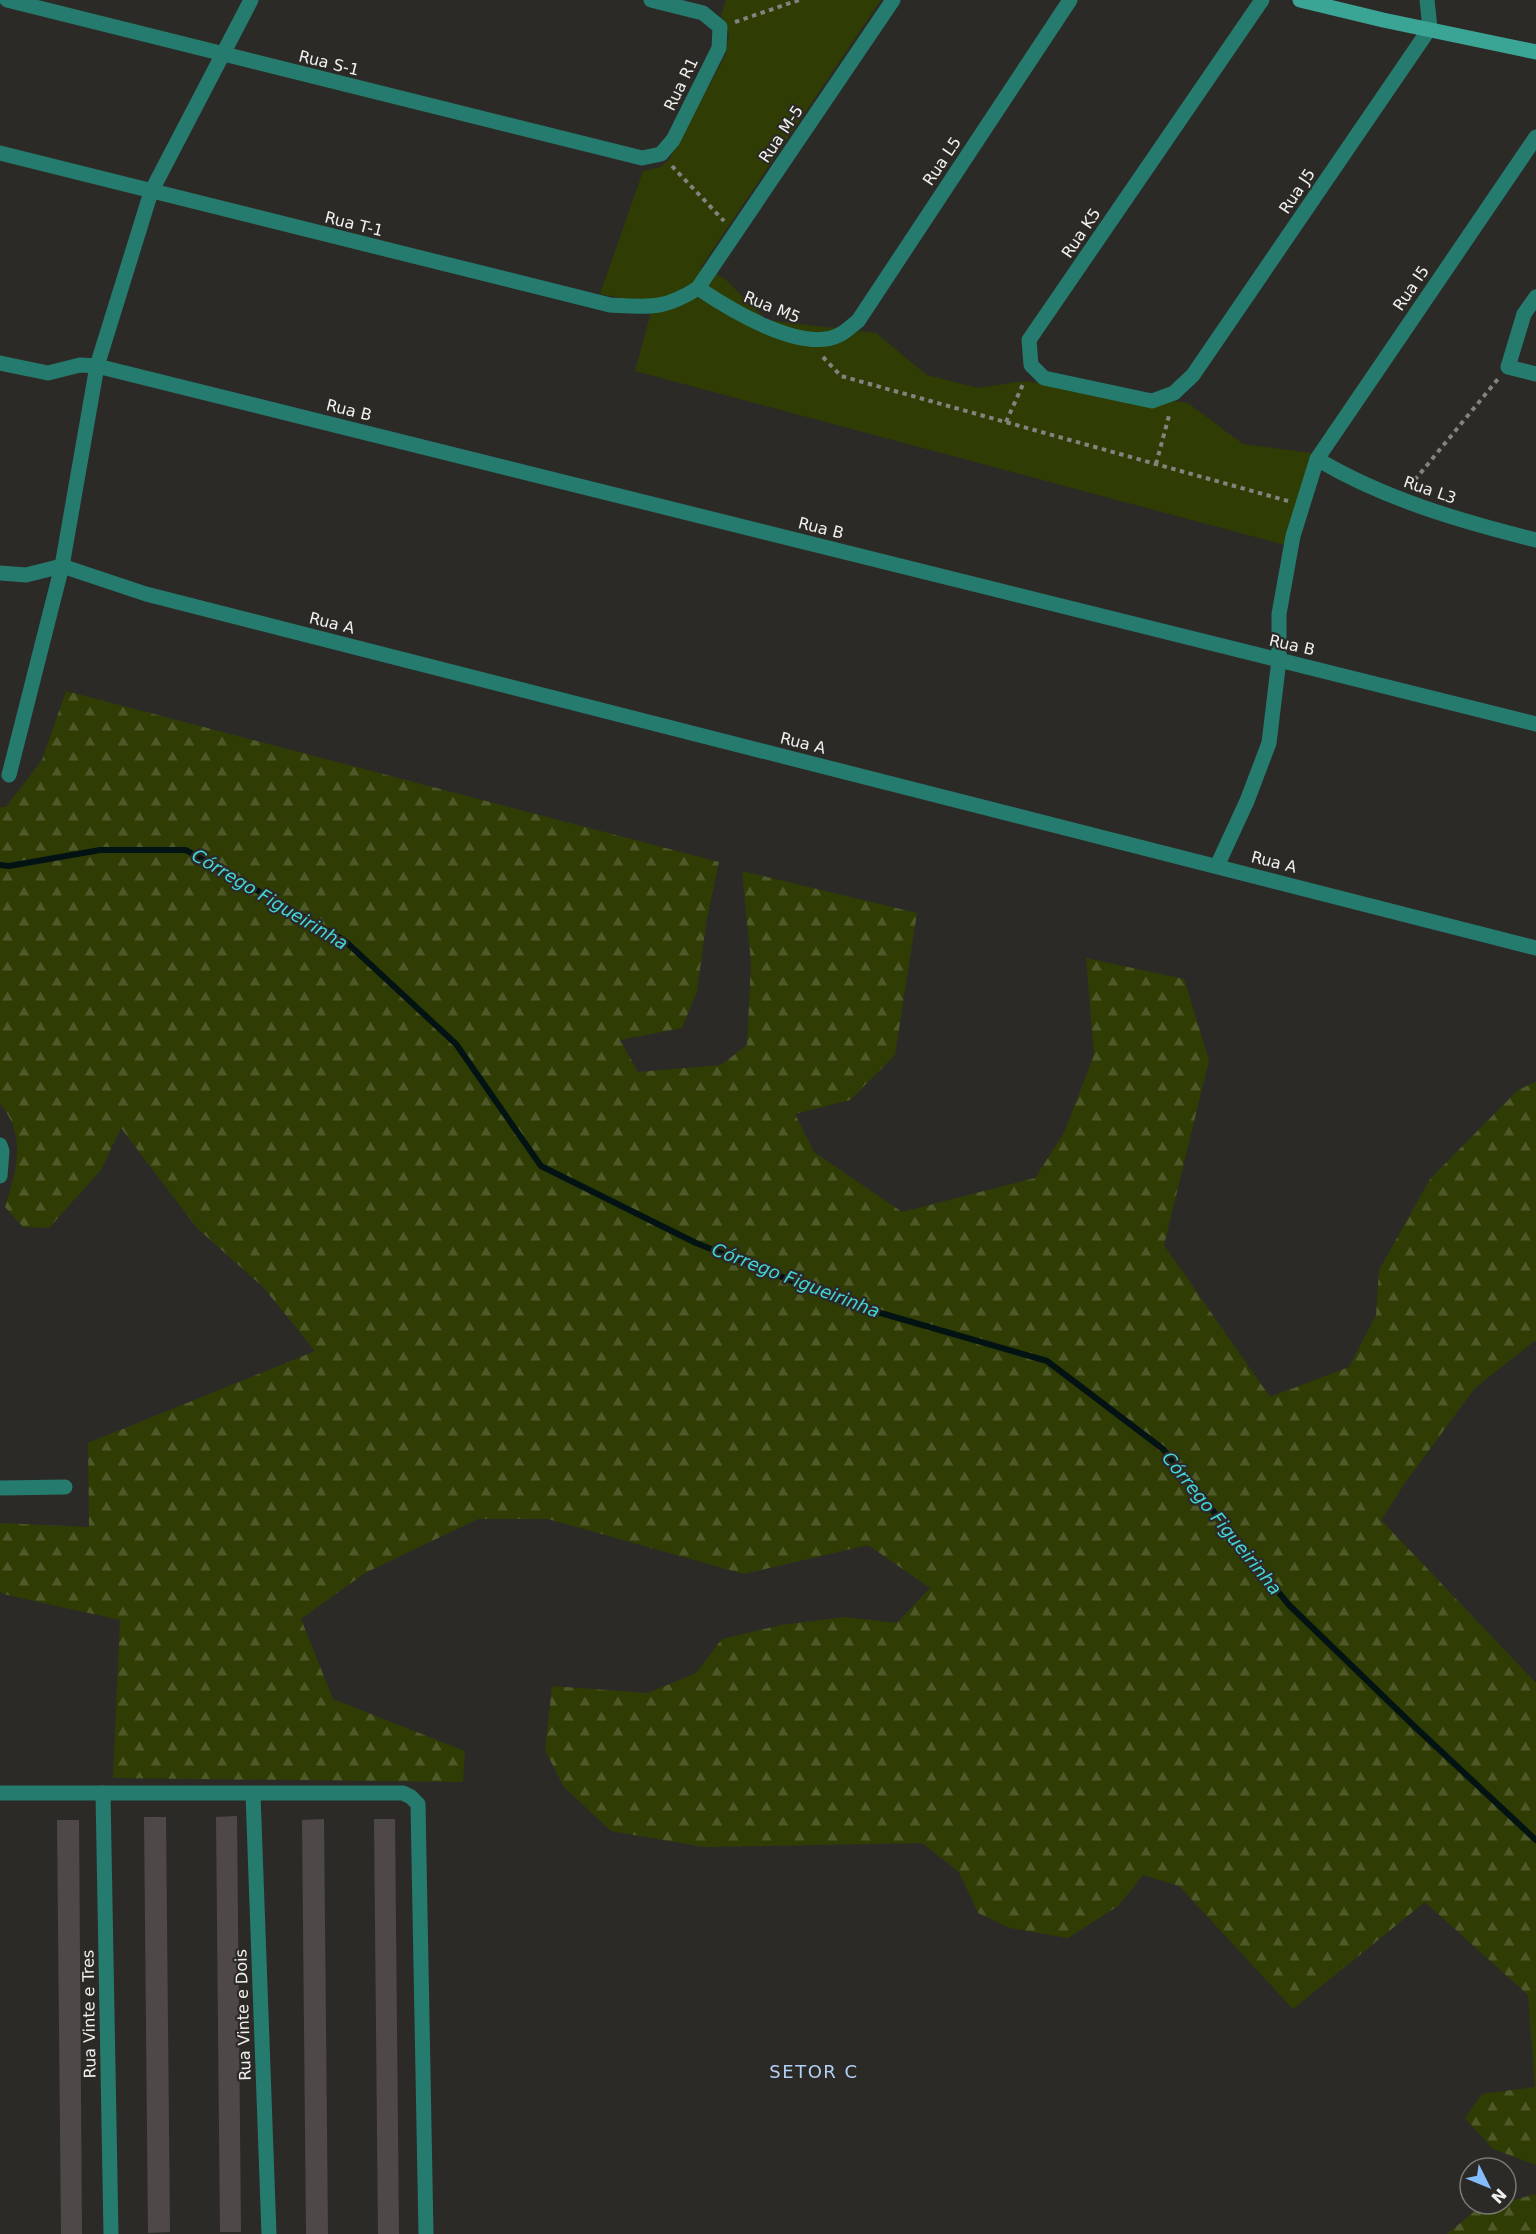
<svg xmlns="http://www.w3.org/2000/svg" width="1536" height="2234" font-family="'DejaVu Sans',sans-serif">
  <defs>
    <pattern id="forest-firs" width="22" height="20" patternUnits="userSpaceOnUse" patternTransform="scale(1.5)"><rect width="22" height="20" fill="#2f3c04"/><path d="M5 1l3.5 6h-7zM16 11l3.5 6h-7z" fill="#4e5829"/></pattern>
  </defs>
  <rect width="100%" height="100%" fill="#2c2a26"/>
  <polygon fill="#2f3c04" points="726,0 881,0 701,267 724,278 766,320 876,333 927,375 978,388 1025,381 1188,403 1243,444 1311,453 1285,545 635,371 653,304 600,294 643,171 661,167 670,158 726,54 729,33 721,16"/>
  <g fill="url(#forest-firs)">
    <path d="M66 691 719 862 707 918 697 991 682 1028 620 1040 638 1072 721 1065 747 1045 751 962 742 871 917 913 895 1055 850 1100 795 1114 814 1152 902 1212 1035 1178 1064 1133 1094 1055 1086 958 1184 979 1209 1060 1164 1245 1270 1397 1349 1367 1376 1315 1379 1270 1430 1179 1518 1090 1536 1082V1340L1475 1388 1407 1480 1381 1520 1536 1683V2165L1493 2149 1465 2118 1482 2094 1535 2087 1528 1995 1425 1902 1293 2009 1179 1886 1143 1875 1118 1906 1068 1938 1010 1928 978 1913 959 1872 922 1843 704 1847 611 1831 564 1787 545 1750 552 1686 648 1693 696 1673 722 1639 781 1625 845 1617 897 1623 930 1588 868 1545 744 1574 548 1519H478L365 1573 301 1619 333 1699 465 1751 463 1782 113 1778 120 1620 3 1594 0 1591V1523L89 1527 88 1443 315 1351 263 1287 197 1228 121 1128 101 1170 49 1228 23 1227 5 1207C17 1169 27 1137 0 1103V807H6L42 760Z"/>
    <polygon points="1536,2194 1536,2234 1447,2234 1476,2210 1506,2204 1506,2202"/>
  </g>
  <g fill="none" stroke-linecap="round" stroke-linejoin="round">
    <polyline stroke="#031314" stroke-width="6" points="0,865 9,866 100,850 186,850 344,940 456,1044 541,1166 696,1243 853,1305 1047,1361 1163,1449 1289,1605 1414,1726 1536,1840"/>
  </g>
  <g fill="#4e4948">
    <polygon points="237,1816 241,2232 220,2232 216,1817"/>
    <polygon points="144,1817 166,1817 170,2232 148,2233"/>
    <polygon points="324,1819 328,2234 306,2234 302,1820"/>
    <polygon points="374,1819 395,1819 399,2234 378,2234"/>
    <polygon points="57,1820 79,1820 82,2234 61,2234"/>
  </g>
  <g fill="none" stroke-linecap="round" stroke-linejoin="round">
    <g stroke="#84827f" stroke-width="4" stroke-dasharray="4.5 4.5" stroke-linecap="butt">
      <polyline points="735,22 799,0"/>
      <polyline points="672,166 724,221"/>
      <polyline points="823,357 841,376 1288,501"/>
      <polyline points="1006,422 1024,382"/>
      <polyline points="1156,464 1170,412"/>
      <polyline points="1409,487 1498,379"/>
    </g>
    <g stroke="#267b6f" stroke-width="15">
      <polyline points="7,0 642,158 661,154 673,140 719,48 720,27 703,13 651,0"/>
      <polyline points="1262,0 1029,340 1031,365 1044,378 1152,401 1174,393 1193,375 1430,28 1427,0"/>
      <path d="M0 153 610 305C649 307 664 310 698 288L893 0"/>
      <path d="M698 288C729 309 802 354 839 335 846 332 852 325 858 321L1070 0"/>
      <polyline points="1536,297 1524,314 1508,367 1536,374"/>
      <polyline points="0,363 48,373 80,365 97,366 1536,724"/>
      <path d="M1317 459C1384 499 1460 521 1536 540"/>
      <polyline points="0,573 26,575 62,566 146,594 1536,948"/>
      <polyline points="9,775 62,566 97,366 151,192 251,0"/>
      <polyline points="1217,866 1247,801 1269,743 1279,660 1279,614 1293,536 1317,459 1536,137"/>
      <polyline points="0,1145 2,1151 0,1176"/>
      <polyline points="0,1488 65,1487"/>
      <polyline points="0,1793 403,1793 411,1797 418,1804 426,2234"/>
      <polyline points="103,1793 111,2234"/>
      <polyline points="253,1794 269,2234"/>
    </g>
    <polyline stroke="#3aa495" stroke-width="15" points="1300,0 1383,20 1536,52"/>
  </g>
  <g text-anchor="middle" dominant-baseline="central" stroke-width="4.5" stroke-linejoin="round" paint-order="stroke">
    <g font-size="16" fill="#f2f0ee" stroke="#2c2a26">
      <text transform="translate(329 63) rotate(14)">Rua S-1</text>
      <text transform="translate(681 84) rotate(-64)">Rua R1</text>
      <text transform="translate(781 134) rotate(-56)">Rua M-5</text>
      <text transform="translate(942 161) rotate(-56)">Rua L5</text>
      <text transform="translate(1297 191) rotate(-56)">Rua J5</text>
      <text transform="translate(354 224) rotate(14)">Rua T-1</text>
      <text transform="translate(1081 233) rotate(-56)">Rua K5</text>
      <text transform="translate(1411 288) rotate(-56)">Rua I5</text>
      <text transform="translate(772 307) rotate(22)">Rua M5</text>
      <text transform="translate(349 410) rotate(14)">Rua B</text>
      <text transform="translate(1430 490) rotate(19)">Rua L3</text>
      <text transform="translate(821 528) rotate(14)">Rua B</text>
      <text transform="translate(332 623) rotate(14)">Rua A</text>
      <text transform="translate(1292 645) rotate(13)">Rua B</text>
      <text transform="translate(803 743) rotate(14)">Rua A</text>
      <text transform="translate(1274 862) rotate(14)">Rua A</text>
      <text transform="translate(89 2014) rotate(-91)">Rua Vinte e Tres</text>
      <text transform="translate(243 2015) rotate(-92)">Rua Vinte e Dois</text>
    </g>
    <g font-size="18" font-style="italic" fill="#43d5da" stroke="#2c2a26">
      <text transform="translate(270 899) rotate(31)">Córrego Figueirinha</text>
      <text transform="translate(796 1280) rotate(21)">Córrego Figueirinha</text>
      <text transform="translate(1222 1523) rotate(51)">Córrego Figueirinha</text>
    </g>
    <g font-size="18" letter-spacing="1.5" fill="#b2d1f5" stroke="#2c2a26">
      <text x="814" y="2071">SETOR C</text>
    </g>
  </g>
  <g transform="translate(1488 2186) rotate(133)"><circle r="28" fill="#2c2a26" stroke="#7b7976" stroke-width="1.5"/>
  <path d="M0-4.5L10 22L0 15L-10 22Z" fill="#84bcfb"/>
  <text y="-9" font-size="16" font-weight="bold" text-anchor="middle" fill="#f2f0ee">N</text>
  </g>
</svg>
